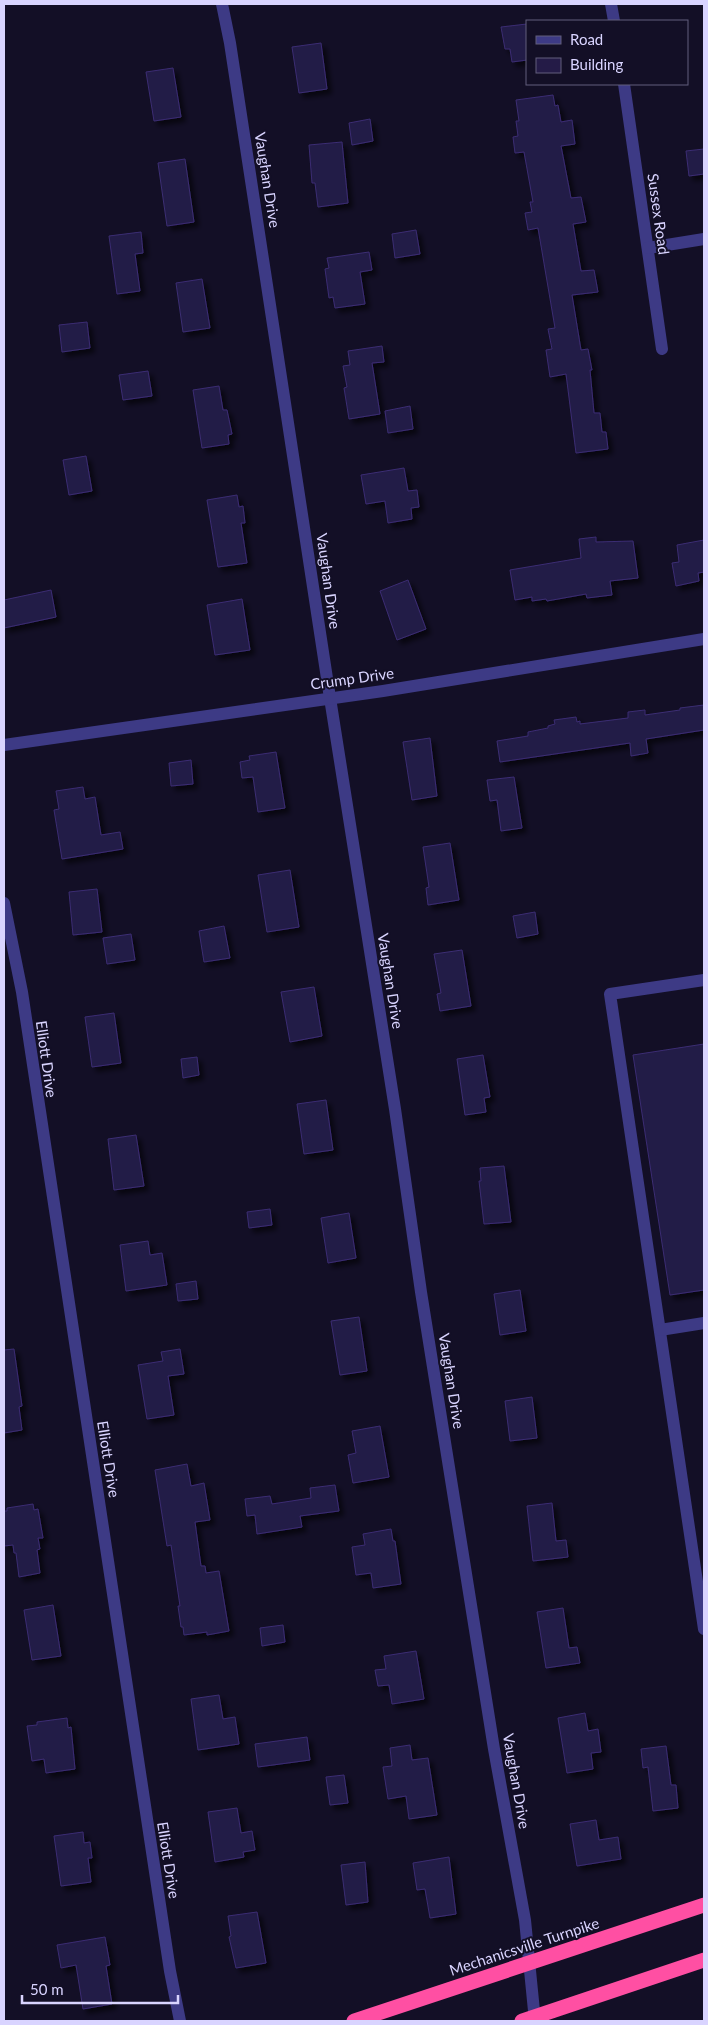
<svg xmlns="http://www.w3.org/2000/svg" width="708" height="2025" font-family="Lato,sans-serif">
  <defs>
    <filter id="shadow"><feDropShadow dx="4.5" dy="4.5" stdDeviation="2.5" flood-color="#0009"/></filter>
  </defs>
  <rect width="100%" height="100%" fill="#130f26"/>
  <g fill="#241b47" stroke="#3b2d73" filter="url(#shadow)">
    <polygon points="527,24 527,60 512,62 510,49 505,49 501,27"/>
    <polygon points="321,43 327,89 299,93 292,47"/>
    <polygon points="173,68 181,117 154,121 146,72"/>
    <polygon points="553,95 555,106 558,105 561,122 572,120 575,144 561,146 571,198 581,197 586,222 573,224 581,271 594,270 598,292 572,295 581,350 588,349 592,370 590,370 594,413 600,413 602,432 606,432 608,449 576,453 566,374 550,377 546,350 552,349 548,329 555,328 538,228 528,230 525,213 532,212 530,202 533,202 524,152 515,153 513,137 518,136 516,121 519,121 516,100"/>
    <polygon points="370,119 373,141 352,145 349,123"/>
    <polygon points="342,142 348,203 318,207 315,183 312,183 309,145"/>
    <polygon points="704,149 704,174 689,176 686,151"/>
    <polygon points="185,159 194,222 167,226 158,163"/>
    <polygon points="416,230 420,254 395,258 392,234"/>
    <polygon points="141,232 143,253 135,254 140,291 117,294 109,236"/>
    <polygon points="369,252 372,270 360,272 365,304 335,308 333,297 329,298 325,269 329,268 327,258"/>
    <polygon points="202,279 210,328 183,332 176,283"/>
    <polygon points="87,322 90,348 62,352 59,325"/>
    <polygon points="382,346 384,362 372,363 380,414 349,419 344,388 347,387 343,366 350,365 348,351"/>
    <polygon points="148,371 152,396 123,400 119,375"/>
    <polygon points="219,386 223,410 227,410 232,434 228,435 229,444 202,448 193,390"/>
    <polygon points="410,406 413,429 388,433 385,411"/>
    <polygon points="86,456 92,491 69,495 63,460"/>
    <polygon points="404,468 408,491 417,490 419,507 411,508 412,519 388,523 385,501 366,504 361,475"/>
    <polygon points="237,495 239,507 243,506 245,523 241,523 247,563 218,567 207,500"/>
    <polygon points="596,537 596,542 633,541 638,578 610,581 612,595 587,598 586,594 547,601 546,599 532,601 532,597 515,600 510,570 581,558 579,539"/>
    <polygon points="704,540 704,572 698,573 699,581 676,586 672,563 679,562 677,545"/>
    <polygon points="408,580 426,629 397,640 380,591"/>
    <polygon points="51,590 56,617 4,628 4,600"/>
    <polygon points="242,599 250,650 215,655 207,605"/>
    <polygon points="704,705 704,730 646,739 648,753 631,756 630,743 500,762 497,741 528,736 528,732 548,728 548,726 555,724 554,720 576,717 577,722 580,721 580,724 628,718 628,712 645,710 645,715 680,710 680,708"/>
    <polygon points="430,738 437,796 412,800 403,742"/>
    <polygon points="276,752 285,808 258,812 253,777 242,778 240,762 250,760 249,756"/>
    <polygon points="191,760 193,784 171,786 169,763"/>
    <polygon points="514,777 522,828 501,831 497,800 490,801 487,780"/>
    <polygon points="83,787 85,799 95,797 101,835 120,832 123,849 62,859 54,810 59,809 56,791"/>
    <polygon points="450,843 459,900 428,905 426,888 429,887 423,847"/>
    <polygon points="290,870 299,927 267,932 258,875"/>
    <polygon points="97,889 102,932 73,935 69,892"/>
    <polygon points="535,912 538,934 517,938 513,916"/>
    <polygon points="224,926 230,958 204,962 199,931"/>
    <polygon points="131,934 135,960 107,964 103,938"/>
    <polygon points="462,950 471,1006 440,1011 437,994 441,993 434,954"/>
    <polygon points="314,987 322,1036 290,1042 281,992"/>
    <polygon points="114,1013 121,1063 92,1067 85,1017"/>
    <polygon points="704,1044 704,1290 670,1295 633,1055"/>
    <polygon points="483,1055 490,1097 484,1098 486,1112 465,1115 457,1059"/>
    <polygon points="197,1057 199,1075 183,1078 181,1059"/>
    <polygon points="326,1100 333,1150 304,1154 297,1104"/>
    <polygon points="136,1135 144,1186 114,1190 108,1139"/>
    <polygon points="504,1166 511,1222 484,1224 479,1181 481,1181 480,1168"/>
    <polygon points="270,1209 272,1225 249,1228 247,1212"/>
    <polygon points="349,1213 356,1258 328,1263 321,1218"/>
    <polygon points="148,1241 150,1255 162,1253 167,1285 126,1291 120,1245"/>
    <polygon points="196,1281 198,1299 178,1301 176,1284"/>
    <polygon points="520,1290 526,1331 500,1335 494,1294"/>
    <polygon points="359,1317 367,1371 340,1375 331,1321"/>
    <polygon points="14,1349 22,1406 19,1407 22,1430 4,1433 4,1350"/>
    <polygon points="180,1349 184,1374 168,1376 174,1415 147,1419 138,1365 163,1361 161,1352"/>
    <polygon points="532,1397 537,1438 510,1441 505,1401"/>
    <polygon points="380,1426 389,1477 353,1483 348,1455 356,1453 352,1431"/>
    <polygon points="187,1464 191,1486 204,1483 210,1520 195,1522 201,1566 205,1566 206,1573 219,1571 229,1631 207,1635 207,1632 184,1635 183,1627 181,1627 178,1606 180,1606 171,1545 167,1546 155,1470"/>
    <polygon points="335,1485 339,1511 300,1516 302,1527 257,1534 255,1515 247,1516 245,1499 270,1496 272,1504 311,1498 310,1488"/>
    <polygon points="552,1503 556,1541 566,1540 568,1557 533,1561 527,1506"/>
    <polygon points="33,1504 34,1510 38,1509 43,1538 38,1538 40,1549 37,1550 40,1573 19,1577 16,1553 14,1553 13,1545 4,1546 4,1511 7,1511 7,1508"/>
    <polygon points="391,1529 393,1541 395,1541 401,1584 373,1588 371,1573 356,1575 352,1547 365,1545 363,1534"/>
    <polygon points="53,1605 61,1656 32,1660 24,1610"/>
    <polygon points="563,1608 569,1648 577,1647 580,1663 546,1668 537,1612"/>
    <polygon points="283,1625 285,1642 262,1646 260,1628"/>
    <polygon points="416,1651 424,1699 392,1704 389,1685 378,1686 375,1670 386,1669 384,1656"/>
    <polygon points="219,1695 223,1719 235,1717 239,1744 198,1750 191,1699"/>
    <polygon points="585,1713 588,1731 598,1729 601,1752 591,1753 593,1769 567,1773 558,1718"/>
    <polygon points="67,1718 68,1728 71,1727 75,1769 46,1773 44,1759 32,1761 27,1726 37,1725 37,1722"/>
    <polygon points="307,1737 310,1760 258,1767 255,1744"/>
    <polygon points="410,1745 412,1760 428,1758 437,1815 409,1819 406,1796 388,1799 383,1767 392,1766 390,1748"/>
    <polygon points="666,1746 671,1785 676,1785 678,1808 653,1811 648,1767 643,1768 641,1749"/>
    <polygon points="344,1775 348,1803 330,1805 326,1777"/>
    <polygon points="237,1808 241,1833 252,1831 255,1850 243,1852 244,1857 215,1862 208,1812"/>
    <polygon points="596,1820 599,1840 618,1837 621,1859 577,1866 570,1824"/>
    <polygon points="83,1832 84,1843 90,1842 92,1858 88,1858 91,1882 61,1886 54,1836"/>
    <polygon points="449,1857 456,1914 430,1918 425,1889 417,1890 413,1863"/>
    <polygon points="365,1862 368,1902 346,1905 341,1865"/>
    <polygon points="257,1912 266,1963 236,1968 229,1937 231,1936 228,1916"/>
    <polygon points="105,1937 110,1965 106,1966 112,2004 83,2009 76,1965 61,1968 57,1945"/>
  </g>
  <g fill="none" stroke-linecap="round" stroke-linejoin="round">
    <g stroke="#3d3a85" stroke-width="12">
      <polyline points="704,980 610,994 704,1629"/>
      <polyline points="660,1330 704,1323"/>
    </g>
    <g stroke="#3d3a85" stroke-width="12">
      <polyline points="222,4 230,43 330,698 395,1109 421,1292 494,1749 525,1920 535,2021"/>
      <polyline points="611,4 614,21"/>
      <polyline points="624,84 662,349"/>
      <polyline points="648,248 704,239"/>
      <polyline points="4,745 383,691 704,639"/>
      <polyline points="4,903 22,992 170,1971 180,2021"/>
    </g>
    <g stroke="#ff4fa3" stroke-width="15">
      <polyline points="354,2021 704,1905"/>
      <polyline points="522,2021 704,1960"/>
    </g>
  </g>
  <g text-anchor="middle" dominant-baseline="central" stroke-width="4" stroke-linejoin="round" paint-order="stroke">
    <g font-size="15" fill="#d9d4ff" stroke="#130f26">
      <text transform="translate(268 180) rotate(81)">Vaughan Drive</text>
      <text transform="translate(659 214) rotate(82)">Sussex Road</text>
      <text transform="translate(329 581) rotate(82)">Vaughan Drive</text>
      <text transform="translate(352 678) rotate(-8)">Crump Drive</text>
      <text transform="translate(391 981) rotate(81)">Vaughan Drive</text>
      <text transform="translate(47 1059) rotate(82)">Elliott Drive</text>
      <text transform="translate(452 1381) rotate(81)">Vaughan Drive</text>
      <text transform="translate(109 1459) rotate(81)">Elliott Drive</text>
      <text transform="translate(517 1781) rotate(80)">Vaughan Drive</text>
      <text transform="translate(169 1860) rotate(81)">Elliott Drive</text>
      <text transform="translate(524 1946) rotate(-18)">Mechanicsville Turnpike</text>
    </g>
  </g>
  <rect width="708" height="2025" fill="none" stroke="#d9d4ff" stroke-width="10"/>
  <rect x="526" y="20" width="162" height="65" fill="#130f26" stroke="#625e7d"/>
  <rect x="536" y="36" width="25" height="8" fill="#3d3a85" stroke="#625e7d"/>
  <text x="570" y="45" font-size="15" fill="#d9d4ff">Road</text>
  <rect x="536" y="58" width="25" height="15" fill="#241b47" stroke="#625e7d"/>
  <text x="570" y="70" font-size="15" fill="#d9d4ff">Building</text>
  <path d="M22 1995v8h156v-8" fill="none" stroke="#d9d4ff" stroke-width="2.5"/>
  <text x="30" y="1995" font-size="15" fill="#d9d4ff" stroke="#130f26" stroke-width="4" paint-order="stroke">50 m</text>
</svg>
